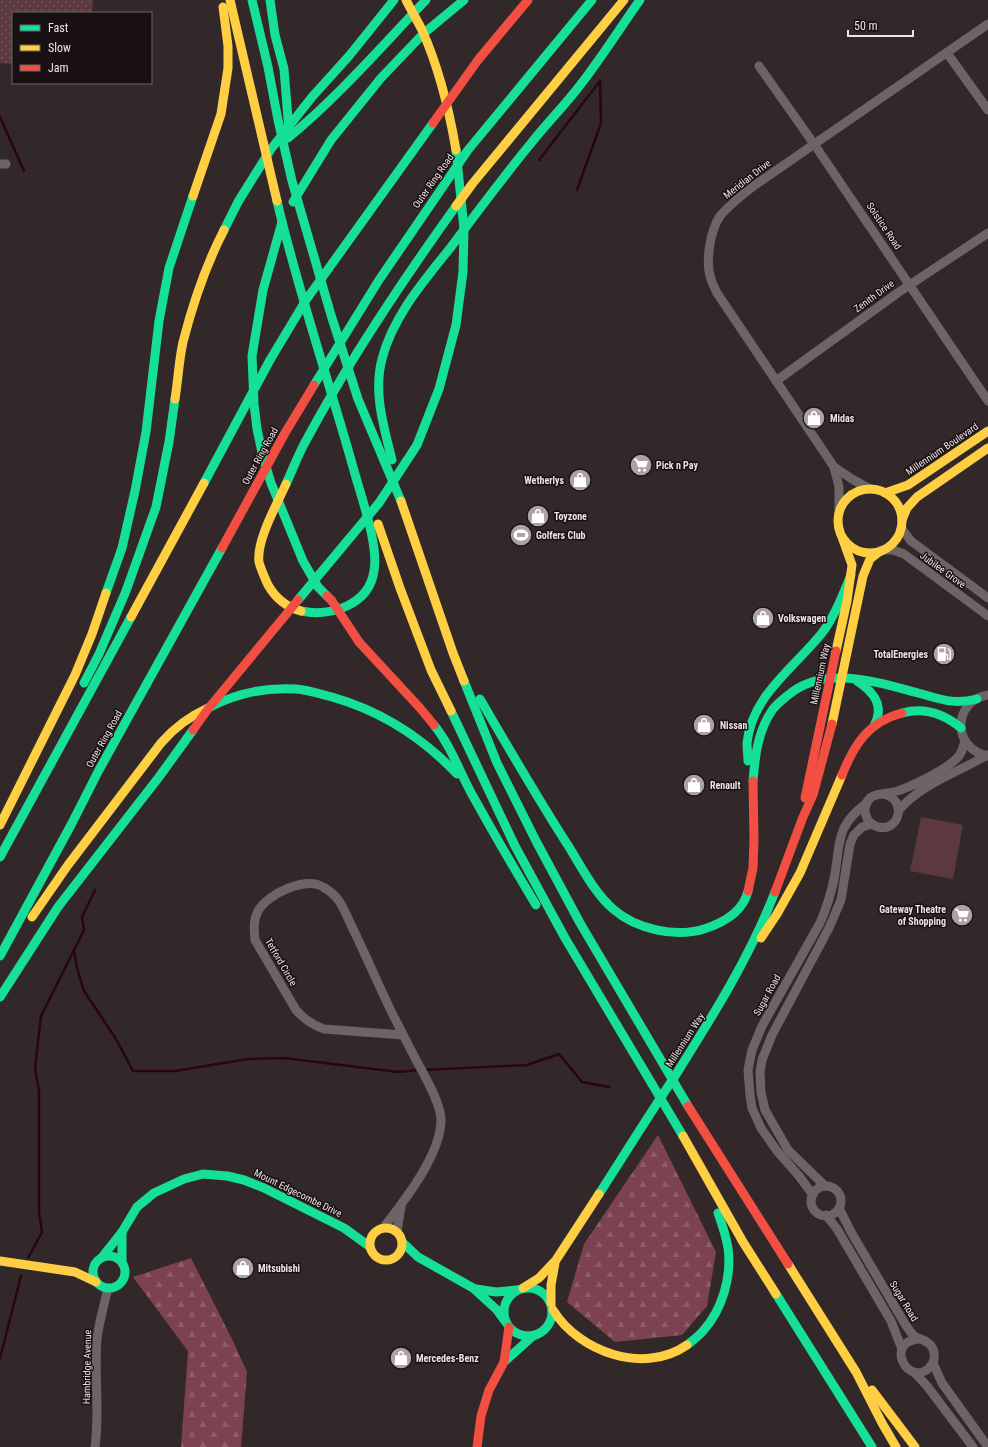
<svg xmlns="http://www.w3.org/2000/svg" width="988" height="1447" font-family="'Roboto Condensed',sans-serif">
  <defs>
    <pattern id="grass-dots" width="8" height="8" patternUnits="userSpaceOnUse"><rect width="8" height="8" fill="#5c3840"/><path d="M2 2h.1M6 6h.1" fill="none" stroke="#74545b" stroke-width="1.8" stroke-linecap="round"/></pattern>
    <pattern id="forest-firs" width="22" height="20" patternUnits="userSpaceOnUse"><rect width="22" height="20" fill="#7c4250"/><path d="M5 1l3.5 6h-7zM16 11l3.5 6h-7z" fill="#8f5d69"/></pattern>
  </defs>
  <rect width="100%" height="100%" fill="#32282a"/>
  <polygon fill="url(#grass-dots)" points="0,0 93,0 92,13 13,13 13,64 0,63"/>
  <g fill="url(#forest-firs)">
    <polygon points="658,1135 716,1252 707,1306 682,1335 615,1342 567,1302 584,1244"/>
    <polygon points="191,1258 232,1339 247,1372 241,1447 181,1447 188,1351 133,1277"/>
  </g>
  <polygon fill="#5c3840" points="921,817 963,825 953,879 910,871"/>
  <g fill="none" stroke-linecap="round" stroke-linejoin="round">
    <g stroke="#2a0410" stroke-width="2.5">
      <polyline points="0,117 24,171"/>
      <polyline points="539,160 600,81"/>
      <polyline points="577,190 601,123 600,81"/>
      <polyline points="95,890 82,917 84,930 74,950 77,968 84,991 116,1039 133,1071 175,1071 248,1059 284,1058 398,1072 419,1070"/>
      <polyline points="424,1070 527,1065 559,1054 582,1082 609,1087"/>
      <polyline points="28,1258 42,1232 39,1212 39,1091 35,1068 41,1016 74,950"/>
      <polyline points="0,1358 21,1276"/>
    </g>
    <g stroke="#6d6466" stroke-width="9">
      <polyline points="947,53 988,110"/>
      <polyline points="759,66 814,144 988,401"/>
      <polyline points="0,164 6,164"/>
      <polyline points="776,381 899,292 988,233"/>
      <polyline points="834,467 839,487 839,513"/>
      <path d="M870 489 852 479 834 467 717 293C715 288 712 284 711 279 705 262 710 231 720 216 730 204 742 195 755 185L988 24"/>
      <polyline points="901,528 911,541 988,598"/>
      <polyline points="881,550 893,550 904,554 988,616"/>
      <path d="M988 695C952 701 952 749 988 756"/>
      <path d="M883 794C907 798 901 832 878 827 865 824 861 807 870 798 877 793 886 794 894 792 909 788 948 769 958 757 962 753 963 747 965 741"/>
      <path d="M899 810C921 784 957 773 987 755"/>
      <polyline points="825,1186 788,1150 765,1110 761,1092 760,1072 762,1060 772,1035 829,928 841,900 850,844 854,835 862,827 872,824"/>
      <circle cx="826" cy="1201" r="15"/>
      <path d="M813 1195 799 1176 777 1151 761 1128 752 1108 750 1095 748 1070 752 1050 762 1026 820 923C826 909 831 894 834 879 841 844 834 827 867 803"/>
      <path d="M839 1208 851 1232 905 1324C908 1328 910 1332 914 1336 919 1339 924 1339 928 1343 936 1348 936 1361 930 1367 909 1389 883 1342 919 1339"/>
      <polyline points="826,1215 837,1229 891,1321 902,1349"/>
      <path d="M384 1227C405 1200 441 1154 441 1120 441 1105 428 1082 421 1069 411 1051 402 1032 392 1013 379 986 367 958 354 931 349 921 345 910 339 901 335 895 330 891 323 887 306 876 267 894 258 911 253 921 254 930 255 940L296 1010C304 1019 312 1025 324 1029L403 1035"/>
      <polyline points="397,1231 401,1207"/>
      <polyline points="933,1363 942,1383 988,1447"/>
      <polyline points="914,1372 927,1386 973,1447"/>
      <path d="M95 1447C100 1411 94 1375 97 1339 99 1322 104 1305 108 1288"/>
    </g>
    <g stroke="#16e098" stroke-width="9">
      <polyline points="252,0 268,67 278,120 292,181 331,315 358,399 401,501"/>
      <polyline points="270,0 275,35 284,69 289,131"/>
      <path d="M288 138C338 97 381 47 426 0"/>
      <path d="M277 201C298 291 328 378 353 467 360 494 379 544 374 571 369 605 331 617 301 611"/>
      <polyline points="293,202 331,140 381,78 423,34 464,0"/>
      <polyline points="282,222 263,290 252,356 254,404 257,429 263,457 271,483 303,561 318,587 327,596"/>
      <polyline points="224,230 238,202 271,149 312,97 349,56 394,0"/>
      <polyline points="314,385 379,280 468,150 592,0"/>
      <path d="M392 460C384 427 373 393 382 359 393 316 424 281 451 247 478 211 504 176 532 142 548 122 566 104 581 84 602 57 620 28 640 0"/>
      <polyline points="204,483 270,360 306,300 433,123"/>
      <path d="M286 484C293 469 299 452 308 437 351 357 403 280 456 206"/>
      <polyline points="106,593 122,548 135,491 146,432 159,321 169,268 193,196"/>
      <polyline points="298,600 379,503 417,445 439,389 456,325 463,272 464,229 456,150"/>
      <polyline points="464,681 497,763 536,841 580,923 688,1106"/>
      <path d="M857 681C874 692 885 706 874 726"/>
      <polyline points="84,683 99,654 126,591 156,507 169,442 175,399"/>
      <path d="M480 699C509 749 538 799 569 847 582 868 594 892 613 909 636 929 675 938 704 929 723 923 743 912 748 891"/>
      <path d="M208 708C235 694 266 687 296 689 309 690 320 694 332 697 381 711 422 737 457 774"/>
      <polyline points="451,711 515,846 565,938 683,1136"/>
      <path d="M902 713C924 707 944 714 961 728"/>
      <path d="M434 725C452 747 460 774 474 798 494 834 515 870 536 905"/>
      <path d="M748 761C748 755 747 749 747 743 752 695 795 667 822 633 835 616 843 594 851 575"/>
      <path d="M753 781C755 756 758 730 773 709 777 704 782 700 787 696 823 664 876 682 918 693 941 699 953 705 977 699"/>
      <polyline points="0,857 131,617"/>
      <polyline points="0,956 71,825 99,770 222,548"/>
      <polyline points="0,997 58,907 159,777 193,730"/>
      <path d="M599 1194C624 1155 649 1115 675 1076 712 1017 750 957 775 892"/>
      <polyline points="122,1232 122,1263"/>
      <polyline points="402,1242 418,1257 473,1288 497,1310 505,1321"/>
      <circle cx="109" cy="1272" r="16"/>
      <polyline points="103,1256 122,1232 137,1207 154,1193 184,1179 203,1174 227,1176 244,1180 264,1188 344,1228 369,1246"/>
      <circle cx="528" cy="1312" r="24"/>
      <polyline points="476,1289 496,1292 517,1290"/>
      <polyline points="776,1294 872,1447"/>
      <path d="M687 1345C692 1341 699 1336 703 1331 722 1310 732 1277 728 1248 726 1236 722 1224 718 1213"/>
      <polyline points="504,1362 533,1336"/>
    </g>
    <g stroke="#ffcf43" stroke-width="9">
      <polyline points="230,0 277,201"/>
      <path d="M406 0C411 10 417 20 422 30 439 68 449 109 456 150"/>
      <polyline points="193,196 221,114 228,68 228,46 223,7"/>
      <polyline points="456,206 473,183 624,0"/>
      <path d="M175 399C178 380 179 360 183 342 193 303 206 265 224 230"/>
      <path d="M286 484C277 504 256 541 259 562 261 570 265 578 268 585 276 599 286 607 301 611"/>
      <circle cx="870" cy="521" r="32"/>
      <polyline points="885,493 908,485 988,431"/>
      <polyline points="401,501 453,653 464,681"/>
      <polyline points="902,520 907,508 917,497 988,448"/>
      <polyline points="378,524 400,588 431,670 451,711"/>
      <polyline points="131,617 204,483"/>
      <polyline points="836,651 847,601 852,565 842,537"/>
      <polyline points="832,724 863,576 870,559 879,552"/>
      <polyline points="0,825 75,675 92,634 106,593"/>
      <path d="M32 917 68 865 161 743C174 728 190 716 208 708"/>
      <polyline points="761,938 777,914 800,873 842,775"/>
      <polyline points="683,1136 743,1242 776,1294"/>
      <circle cx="386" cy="1244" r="16"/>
      <polyline points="0,1261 75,1272 96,1282"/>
      <polyline points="788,1264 856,1372 882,1423 896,1447"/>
      <polyline points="523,1288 539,1278 556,1260 599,1194"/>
      <polyline points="551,1303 551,1285 555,1263"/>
      <path d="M553 1310C579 1352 644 1375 687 1345"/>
      <polyline points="872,1390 915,1447"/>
    </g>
    <g stroke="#f24e42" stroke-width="9">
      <polyline points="433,123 478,60 528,0"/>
      <polyline points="222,548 285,433 314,385"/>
      <polyline points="327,596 332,601 359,642 420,708 434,725"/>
      <polyline points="193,730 208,709 298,600"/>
      <path d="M842 775C854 745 868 722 902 713"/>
      <polyline points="805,798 836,651"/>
      <polyline points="748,891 753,868 754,841 753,781"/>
      <polyline points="775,892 803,817 813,795 832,724"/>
      <polyline points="688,1106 788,1264"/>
      <polyline points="477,1447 481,1416 489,1390 504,1362 509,1327"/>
    </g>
  </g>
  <defs>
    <g id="shop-disc" transform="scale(1.15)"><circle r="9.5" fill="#ada1a4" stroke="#181012"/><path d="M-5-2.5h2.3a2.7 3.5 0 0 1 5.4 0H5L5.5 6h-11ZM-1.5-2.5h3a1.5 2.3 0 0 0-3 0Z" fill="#fff"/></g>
    <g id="supermarket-disc" transform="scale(1.15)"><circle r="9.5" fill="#ada1a4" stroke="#181012"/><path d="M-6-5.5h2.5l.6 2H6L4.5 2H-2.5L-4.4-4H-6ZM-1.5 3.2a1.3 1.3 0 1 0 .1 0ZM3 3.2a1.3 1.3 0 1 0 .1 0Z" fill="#fff"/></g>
    <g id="stadium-disc" transform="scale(1.15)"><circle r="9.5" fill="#ada1a4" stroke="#181012"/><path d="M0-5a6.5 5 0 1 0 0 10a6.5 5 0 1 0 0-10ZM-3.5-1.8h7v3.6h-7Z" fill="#fff"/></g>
    <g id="fuel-disc" transform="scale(1.15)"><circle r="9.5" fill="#ada1a4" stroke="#181012"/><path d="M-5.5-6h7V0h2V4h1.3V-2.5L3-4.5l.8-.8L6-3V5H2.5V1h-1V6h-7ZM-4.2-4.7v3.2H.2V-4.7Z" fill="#fff"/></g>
  </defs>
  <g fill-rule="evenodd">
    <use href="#shop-disc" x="814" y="418"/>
    <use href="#supermarket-disc" x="641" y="465"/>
    <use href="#shop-disc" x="580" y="480"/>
    <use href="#shop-disc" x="538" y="516"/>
    <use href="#stadium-disc" x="521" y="535"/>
    <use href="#shop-disc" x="763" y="618"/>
    <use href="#fuel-disc" x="944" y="654"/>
    <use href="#shop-disc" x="704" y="725"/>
    <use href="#shop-disc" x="694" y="785"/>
    <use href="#supermarket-disc" x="962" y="915"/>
    <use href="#shop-disc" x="243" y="1268"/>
    <use href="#shop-disc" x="401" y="1358"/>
  </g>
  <g text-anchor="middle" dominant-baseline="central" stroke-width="3" stroke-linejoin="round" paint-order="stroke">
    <g font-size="10" fill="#efe2e5" stroke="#181012">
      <text transform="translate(747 179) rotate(-38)">Meridian Drive</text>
      <text transform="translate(433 181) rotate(-55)">Outer Ring Road</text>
      <text transform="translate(884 226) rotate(56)">Solstice Road</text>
      <text transform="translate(874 296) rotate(-36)">Zenith Drive</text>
      <text transform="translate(942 449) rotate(-34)">Millennium Boulevard</text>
      <text transform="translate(260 456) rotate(-61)">Outer Ring Road</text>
      <text transform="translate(943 570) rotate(36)">Jubilee Grove</text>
      <text transform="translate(820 674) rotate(-78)">Millennium Way</text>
      <text transform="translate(104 739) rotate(-61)">Outer Ring Road</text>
      <text transform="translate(281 962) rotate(60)">Tetford Circle</text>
      <text transform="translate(767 995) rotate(-61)">Sugar Road</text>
      <text transform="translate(685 1040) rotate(-57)">Millennium Way</text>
      <text transform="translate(298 1193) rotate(26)">Mount Edgecombe Drive</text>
      <text transform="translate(904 1301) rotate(59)">Sugar Road</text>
      <text transform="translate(87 1367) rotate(-89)">Hambridge Avenue</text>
    </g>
    <g font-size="10" font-weight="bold" fill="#efe2e5" stroke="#181012" text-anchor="start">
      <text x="830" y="418">Midas</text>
      <text x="656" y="465">Pick n Pay</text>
      <text x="564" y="480" text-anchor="end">Wetherlys</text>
      <text x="554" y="516">Toyzone</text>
      <text x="536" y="535">Golfers Club</text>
      <text x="778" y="618">Volkswagen</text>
      <text x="928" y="654" text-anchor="end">TotalEnergies</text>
      <text x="720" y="725">Nissan</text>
      <text x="710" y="785">Renault</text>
      <text x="946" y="909" text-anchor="end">Gateway Theatre<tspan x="946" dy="12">of Shopping</tspan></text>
      <text x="258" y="1268">Mitsubishi</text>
      <text x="416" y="1358">Mercedes-Benz</text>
    </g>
  </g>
  <rect x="12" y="12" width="140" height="72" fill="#181012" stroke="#6e6466"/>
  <rect x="20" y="25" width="20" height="6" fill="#16e098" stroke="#6e6466"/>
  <text x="48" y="32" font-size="12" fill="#efe2e5">Fast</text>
  <rect x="20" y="45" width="20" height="6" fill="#ffcf43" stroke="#6e6466"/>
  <text x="48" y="52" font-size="12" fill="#efe2e5">Slow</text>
  <rect x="20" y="65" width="20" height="6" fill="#f24e42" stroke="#6e6466"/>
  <text x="48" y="72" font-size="12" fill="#efe2e5">Jam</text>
  <path d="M848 30v6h65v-6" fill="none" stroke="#efe2e5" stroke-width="2"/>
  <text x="854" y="30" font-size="12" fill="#efe2e5" stroke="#181012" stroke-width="3" paint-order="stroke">50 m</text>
</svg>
